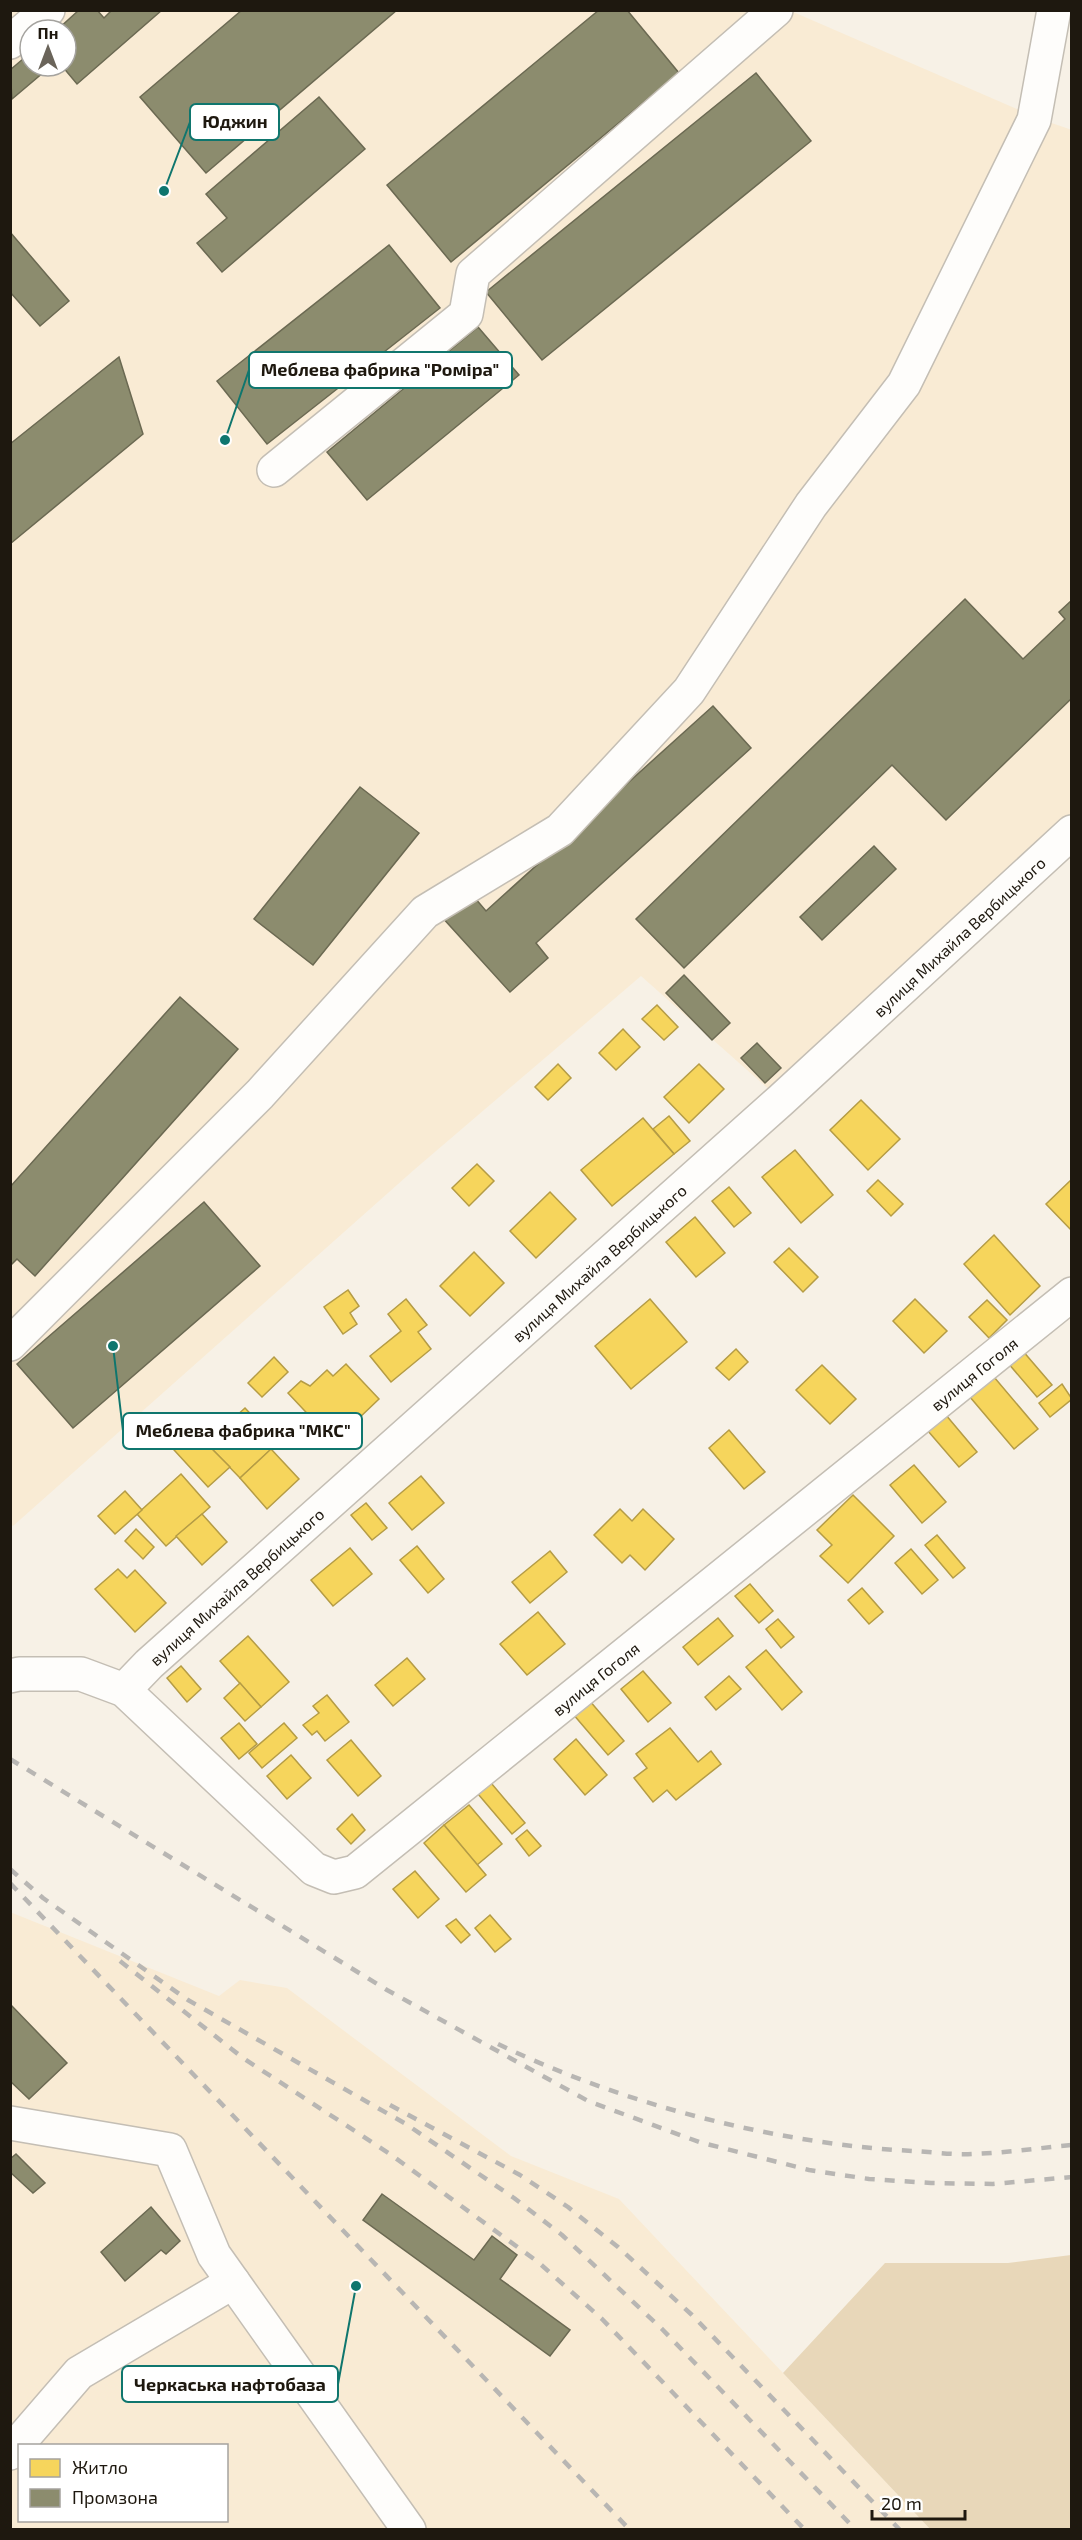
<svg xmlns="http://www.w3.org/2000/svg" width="1082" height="2540" font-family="'Exo 2',sans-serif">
  <rect width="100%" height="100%" fill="#f7f1e6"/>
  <g fill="#f9ebd4" fill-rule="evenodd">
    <path d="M10 11H791L1040 119 1072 130 1071 832 781 1100 641 976 415 1169 13 1526 10 1524ZM30 30H66V66H30Z"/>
    <path d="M10 1912 219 1996 240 1980 287 1988 511 2156 619 2199 930 2529H11ZM20 2446H226V2520H20Z"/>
  </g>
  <polygon fill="#e8d7b9" points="1071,2255 1071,2529 930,2529 783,2373 885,2263 1008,2263"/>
  <g fill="#f6d55c" stroke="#b59c45" stroke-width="1.5">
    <polygon points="657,1005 678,1027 664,1040 642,1019"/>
    <polygon points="623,1029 640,1047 616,1070 599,1053"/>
    <polygon points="558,1064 571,1078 548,1100 535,1087"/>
    <polygon points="699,1064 724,1089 689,1123 664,1097"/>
    <polygon points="861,1100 900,1139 868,1170 830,1130"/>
    <polygon points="669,1116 690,1141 674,1154 653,1129"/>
    <polygon points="643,1118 674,1154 612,1206 581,1170"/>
    <polygon points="795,1150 833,1195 801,1223 762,1177"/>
    <polygon points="477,1164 494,1181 469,1206 452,1188"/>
    <polygon points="1072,1179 1072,1229 1071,1230 1046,1204"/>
    <polygon points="878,1180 903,1204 891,1216 867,1191"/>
    <polygon points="729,1187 751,1213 734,1227 712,1201"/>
    <polygon points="550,1192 576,1219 536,1258 510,1231"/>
    <polygon points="695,1217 725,1253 696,1277 666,1242"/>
    <polygon points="994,1235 1040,1286 1010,1315 964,1264"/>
    <polygon points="789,1248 818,1277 803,1292 774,1262"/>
    <polygon points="474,1252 504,1283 470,1316 440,1286"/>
    <polygon points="348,1290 359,1306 350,1313 357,1324 343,1334 324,1307"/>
    <polygon points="406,1299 427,1325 418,1332 431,1349 391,1382 370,1356 401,1331 388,1314"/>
    <polygon points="650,1299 687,1342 631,1389 595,1346"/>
    <polygon points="915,1299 947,1331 924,1353 893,1321"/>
    <polygon points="987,1300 1007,1320 989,1338 969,1317"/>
    <polygon points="736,1349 748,1362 729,1380 716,1368"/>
    <polygon points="1022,1350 1052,1385 1037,1397 1008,1363"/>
    <polygon points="274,1357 288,1372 262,1397 248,1383"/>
    <polygon points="346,1364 379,1399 334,1442 288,1393 301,1381 310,1386 327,1370 333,1376"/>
    <polygon points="822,1365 856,1399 830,1424 796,1390"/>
    <polygon points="994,1377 1038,1429 1014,1449 970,1397"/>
    <polygon points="1062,1384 1072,1399 1050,1417 1039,1403"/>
    <polygon points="245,1408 278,1443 240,1478 213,1450 214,1436"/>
    <polygon points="940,1408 977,1452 959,1467 922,1424"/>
    <polygon points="183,1422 201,1422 214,1436 213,1450 230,1467 208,1487 164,1439"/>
    <polygon points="729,1430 765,1472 744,1489 709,1448"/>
    <polygon points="271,1449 299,1479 267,1509 240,1478"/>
    <polygon points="914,1465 946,1502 922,1523 890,1485"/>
    <polygon points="181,1474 210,1507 166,1546 137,1514"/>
    <polygon points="421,1476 444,1503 412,1530 389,1503"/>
    <polygon points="125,1491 142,1510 115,1534 98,1516"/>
    <polygon points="853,1495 894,1536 848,1583 820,1556 832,1545 817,1530"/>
    <polygon points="366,1503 387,1528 372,1540 351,1515"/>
    <polygon points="620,1509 632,1521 643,1509 674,1539 645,1570 630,1555 622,1563 594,1535"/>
    <polygon points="202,1514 227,1542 202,1565 176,1536"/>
    <polygon points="136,1529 154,1547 143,1559 125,1541"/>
    <polygon points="937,1535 965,1568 953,1578 925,1545"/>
    <polygon points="417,1546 444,1579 428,1593 400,1560"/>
    <polygon points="350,1548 372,1574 333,1606 311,1580"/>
    <polygon points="911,1549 938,1580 922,1594 895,1563"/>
    <polygon points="550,1551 567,1572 530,1603 512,1582"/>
    <polygon points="118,1569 127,1578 135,1570 166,1603 135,1632 95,1589"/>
    <polygon points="750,1584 773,1611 759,1623 735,1596"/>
    <polygon points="862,1588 883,1612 869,1624 848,1600"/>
    <polygon points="538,1612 565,1644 527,1675 500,1644"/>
    <polygon points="718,1618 733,1636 698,1665 683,1647"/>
    <polygon points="778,1619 794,1637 781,1648 766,1629"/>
    <polygon points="248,1636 289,1682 261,1707 220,1661"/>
    <polygon points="766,1650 802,1692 782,1710 746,1667"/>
    <polygon points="407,1658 425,1679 393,1706 375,1685"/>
    <polygon points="181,1666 201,1689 187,1702 167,1678"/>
    <polygon points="643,1671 671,1703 648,1722 621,1689"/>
    <polygon points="729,1676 741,1689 716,1710 705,1697"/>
    <polygon points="240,1683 261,1707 245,1721 224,1698"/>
    <polygon points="327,1695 349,1722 325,1741 317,1731 312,1735 303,1725 319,1713 313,1706"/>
    <polygon points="589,1700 624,1741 608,1755 573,1714"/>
    <polygon points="239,1723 257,1744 239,1759 221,1738"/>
    <polygon points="284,1723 297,1738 262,1768 249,1753"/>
    <polygon points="670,1728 698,1762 711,1751 721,1764 676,1800 667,1790 653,1802 634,1778 647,1768 636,1754"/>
    <polygon points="576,1739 607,1775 585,1795 554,1759"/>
    <polygon points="351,1740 381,1776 358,1796 327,1760"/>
    <polygon points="291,1755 311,1778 287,1799 267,1776"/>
    <polygon points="486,1777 525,1823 512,1834 473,1788"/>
    <polygon points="469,1805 502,1844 477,1865 444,1825"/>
    <polygon points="352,1814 365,1830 351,1844 337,1829"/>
    <polygon points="444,1825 486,1875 466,1892 424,1843"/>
    <polygon points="527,1830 541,1846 529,1856 516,1839"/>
    <polygon points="415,1871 439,1899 418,1918 393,1889"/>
    <polygon points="490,1915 511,1939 495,1952 475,1928"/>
    <polygon points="456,1919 470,1935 461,1943 446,1926"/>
  </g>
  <g fill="#8c8c6e" stroke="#6b6952" stroke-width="1.5">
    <polygon points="79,10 97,10 104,18 112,10 162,10 77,84 62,66 66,66 66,30 57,30"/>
    <polygon points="242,10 397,10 206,173 140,97"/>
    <polygon points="599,10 627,10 679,73 451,262 387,185"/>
    <polygon points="30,53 30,66 51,66 12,99 10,70"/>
    <polygon points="756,73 811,141 542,360 486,292"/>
    <polygon points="319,97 365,149 222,272 197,243 227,218 206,194"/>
    <polygon points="10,232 69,301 40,326 10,292"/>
    <polygon points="389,245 440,308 267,444 217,381"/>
    <polygon points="478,327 519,375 367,500 327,452"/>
    <polygon points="119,357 143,434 10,544 10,444"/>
    <polygon points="965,599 1023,659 1065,619 1059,612 1072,600 1072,698 946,820 892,765 684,968 636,919"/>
    <polygon points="713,706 751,748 536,943 548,958 510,992 441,916 469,891 486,911"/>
    <polygon points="360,787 419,833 313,965 254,919"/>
    <polygon points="874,846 896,869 822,940 800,917"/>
    <polygon points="684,975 730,1023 712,1040 666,993"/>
    <polygon points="180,997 238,1049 35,1276 17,1259 10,1266 10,1187"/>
    <polygon points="757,1043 781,1068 765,1083 741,1058"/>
    <polygon points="204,1202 260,1266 73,1428 17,1364"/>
    <polygon points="10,2004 67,2063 29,2099 10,2081"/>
    <polygon points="16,2154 45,2183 33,2193 10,2172 10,2159"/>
    <polygon points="382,2194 474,2260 492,2236 517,2255 500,2279 570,2330 550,2356 363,2220"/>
    <polygon points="151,2207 180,2241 166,2254 161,2250 125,2281 101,2252"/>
  </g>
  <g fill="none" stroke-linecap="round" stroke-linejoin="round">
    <g stroke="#c4beb4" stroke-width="36">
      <g id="minor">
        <polyline points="10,42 48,10"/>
        <polyline points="274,470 466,314 473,274 776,10"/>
        <polyline points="10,1344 260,1094 425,912 560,830 689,691 811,505 904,384 1034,120 1054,10"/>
        <path id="s1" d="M10 1676 19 1674H81L124 1690 314 1869 334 1877 355 1872 1072 1294"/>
        <path id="s2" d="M124 1690 149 1664 781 1100 1072 832"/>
        <polyline points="10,2123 170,2150 214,2255 409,2530"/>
        <polyline points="10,2453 79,2373 233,2282"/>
      </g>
    </g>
    <use href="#minor" stroke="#fefdfb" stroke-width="33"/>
    <g stroke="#b8b6b3" stroke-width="4.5" stroke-dasharray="10 10" stroke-linecap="butt">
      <polyline points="10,1759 387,1990 588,2101 699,2142 809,2170 869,2179 931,2183 993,2184 1072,2177"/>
      <polyline points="10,1869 43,1898 188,2000 406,2124 514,2198 562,2235 662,2329 856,2530"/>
      <polyline points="10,1883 630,2530"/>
      <polyline points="120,1961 243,2058 390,2154 538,2262 602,2319 805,2530"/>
      <path d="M498 2044C622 2104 775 2144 913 2151 932 2152 953 2155 972 2154 1005 2153 1038 2148 1072 2145"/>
      <polyline points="390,2105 520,2175 568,2207 618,2247 692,2315 900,2530"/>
    </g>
  </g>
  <g text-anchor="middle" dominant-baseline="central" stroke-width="6" stroke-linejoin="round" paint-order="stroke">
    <g font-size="16" fill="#1e180f" stroke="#fff">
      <text stroke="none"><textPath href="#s2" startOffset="1125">вулиця Михайла Вербицького</textPath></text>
      <text stroke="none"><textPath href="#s2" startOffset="639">вулиця Михайла Вербицького</textPath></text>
      <text stroke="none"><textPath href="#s1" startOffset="1216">вулиця Гоголя</textPath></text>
      <text stroke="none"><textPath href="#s2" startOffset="153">вулиця Михайла Вербицького</textPath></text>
      <text stroke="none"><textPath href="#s1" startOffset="730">вулиця Гоголя</textPath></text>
    </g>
  </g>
  <path fill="none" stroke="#0f766e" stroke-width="2" d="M164 191L190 122M225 440L249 370M113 1346L123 1431M356 2286L338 2384"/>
  <g fill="#0f766e" stroke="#fff" stroke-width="2">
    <circle cx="164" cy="191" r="6"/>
    <circle cx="225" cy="440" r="6"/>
    <circle cx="113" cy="1346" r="6"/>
    <circle cx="356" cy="2286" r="6"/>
  </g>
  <g fill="#fff" stroke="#0f766e" stroke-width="2">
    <rect x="190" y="104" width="89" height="36" rx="6"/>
    <rect x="249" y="352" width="263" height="36" rx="6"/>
    <rect x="123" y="1413" width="239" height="36" rx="6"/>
    <rect x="122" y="2366" width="216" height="36" rx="6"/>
  </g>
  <g font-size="18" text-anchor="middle" font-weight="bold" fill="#1e180f">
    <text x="235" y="128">Юджин</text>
    <text x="380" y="376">Меблева фабрика "Роміра"</text>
    <text x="243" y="1437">Меблева фабрика "МКС"</text>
    <text x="230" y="2391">Черкаська нафтобаза</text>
  </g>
  <rect width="1082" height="2540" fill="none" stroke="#1e180f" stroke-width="24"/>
  <rect x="18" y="2444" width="210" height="78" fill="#ffffff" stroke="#a5a39f" stroke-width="1.5"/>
  <rect x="30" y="2459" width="30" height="18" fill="#f6d55c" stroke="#a5a39f" stroke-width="1.5"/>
  <text x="72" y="2474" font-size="18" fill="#1e180f">Житло</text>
  <rect x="30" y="2489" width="30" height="18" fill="#8c8c6e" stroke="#a5a39f" stroke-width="1.5"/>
  <text x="72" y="2504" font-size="18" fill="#1e180f">Промзона</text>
  <g transform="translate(48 48)"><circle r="28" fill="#ffffff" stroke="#a5a39f" stroke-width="1.5"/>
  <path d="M0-4.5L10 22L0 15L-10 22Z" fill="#6a645a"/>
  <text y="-9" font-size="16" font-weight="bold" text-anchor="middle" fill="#1e180f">Пн</text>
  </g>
  <path d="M872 2510v9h93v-9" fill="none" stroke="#1e180f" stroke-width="3"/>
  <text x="881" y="2510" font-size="18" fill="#1e180f" stroke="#ffffff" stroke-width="4.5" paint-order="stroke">20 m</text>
</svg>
